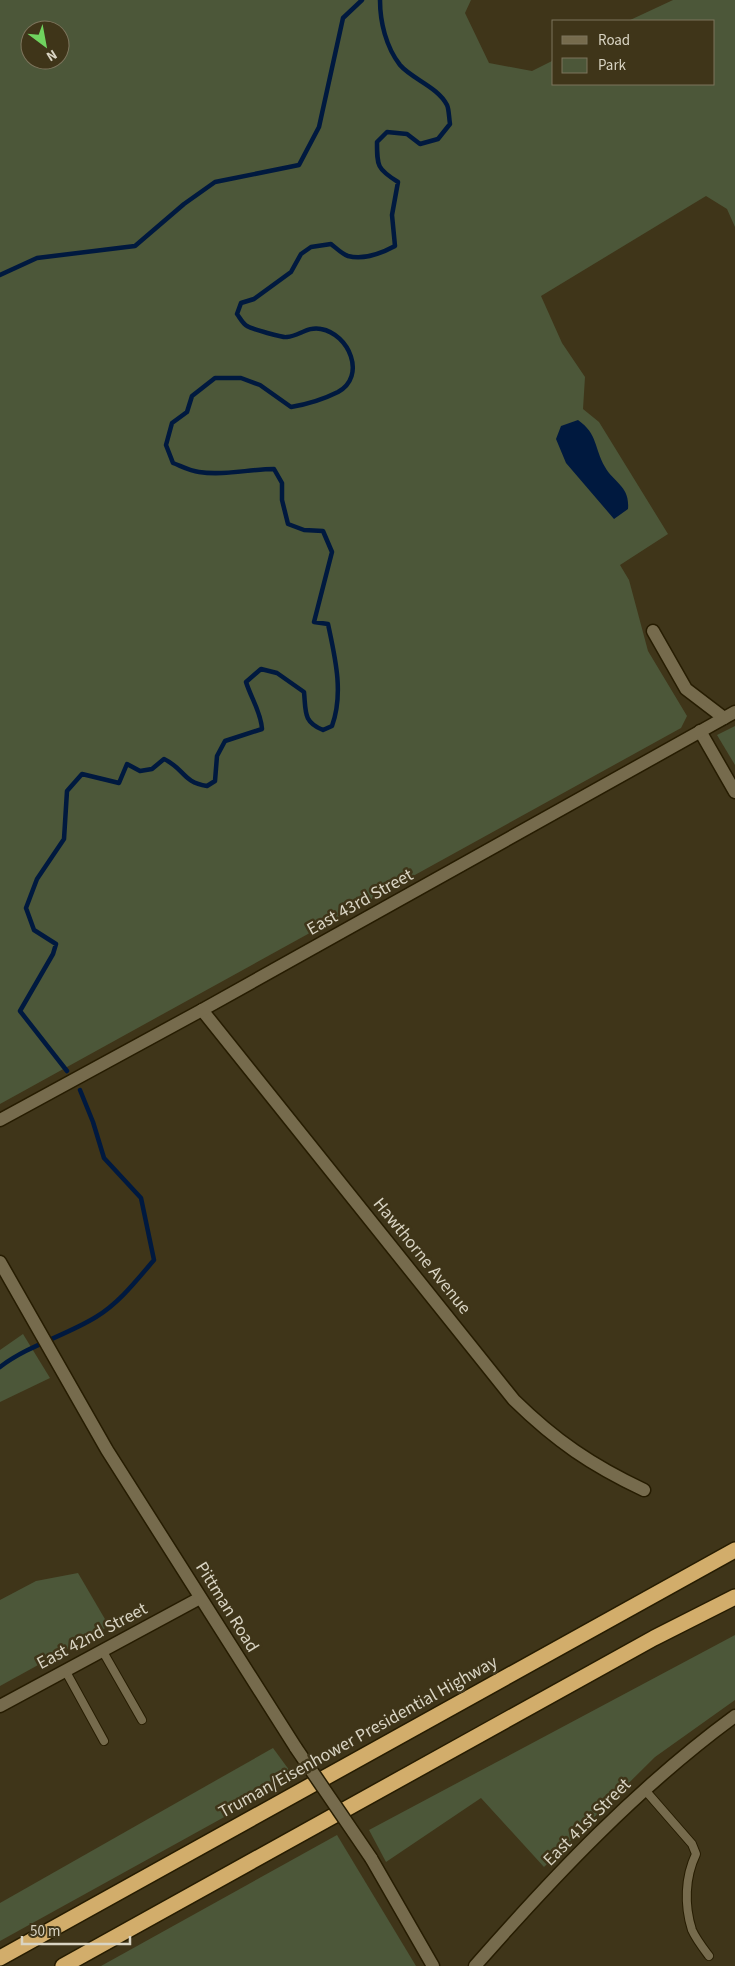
<svg xmlns="http://www.w3.org/2000/svg" width="735" height="1966" font-family="'Source Sans 3',sans-serif">
  <rect width="100%" height="100%" fill="#3f3519"/>
  <g fill="#4c5739" fill-rule="evenodd">
    <path d="M0 0H471L465 13 489 63 532 71 554 60V84H714V21H628L673 0H735V227L727 209 706 196 541 296 562 343 585 377 583 409 599 422 668 534 620 565 629 580 648 651 687 716 681 728 0 1104ZM30 30H60V60H30Z"/>
    <polygon points="735,726 735,765 717,735"/>
    <polygon points="23,1334 50,1378 0,1402 0,1350"/>
    <polygon points="78,1573 109,1626 0,1686 0,1600 36,1581"/>
    <polygon points="735,1635 735,1700 655,1757 544,1867 481,1798 386,1862 369,1830"/>
    <polygon points="273,1748 295,1778 0,1941 0,1903"/>
    <polygon points="337,1835 416,1966 101,1966"/>
  </g>
  <path fill="#00193f" d="M578 420C598 434 594 448 605 467 614 483 630 486 628 509L614 519 566 463 556 439 561 426Z"/>
  <g fill="none" stroke-linecap="round" stroke-linejoin="round">
    <g stroke="#00193f" stroke-width="4.5">
      <polyline points="0,275 37,258 135,246 184,204 215,182 299,165 319,127 343,18 362,0"/>
      <path d="M67 1071 20 1011 53 954 56 944 34 930 26 908 37 879 64 839 67 791 82 774 119 783 127 764 140 771 152 769 164 759C185 769 182 782 207 786L215 781 217 756 225 741 262 729C261 712 251 698 246 682L261 669 277 673 304 692C306 712 303 722 323 730L332 726C344 693 335 657 328 624L314 622 332 552 323 531 304 530 288 524 282 500V483L274 469C249 469 224 476 199 472 190 471 181 466 173 463L166 445 172 423 187 412 192 396 215 378H241L260 385 291 407C309 404 322 400 338 392 367 376 349 334 321 329 308 326 299 336 287 337 283 338 252 329 247 326 243 324 240 318 237 314L241 303 254 299 291 272 301 254 311 247 331 244C336 248 342 254 348 256 363 260 382 253 395 246L392 215 398 182C377 169 377 166 377 142L387 132 407 134 420 144 438 139 450 124C449 118 449 109 447 105 438 87 412 79 400 65 386 47 380 22 380 0"/>
      <path d="M0 1367C29 1345 65 1336 96 1317 119 1303 136 1281 154 1260L141 1198 104 1158 93 1122 80 1090"/>
    </g>
    <g stroke="#261c01" stroke-width="10">
      <g id="service">
        <polyline points="102,1650 142,1720"/>
        <polyline points="65,1670 104,1741"/>
        <path d="M645 1790 692 1844 696 1854C685 1877 684 1905 692 1930 696 1939 703 1948 709 1956"/>
      </g>
    </g>
    <g stroke="#261c01" stroke-width="15">
      <g id="minor">
        <polyline points="653,631 686,689 724,718"/>
        <polyline points="700,731 735,792"/>
        <path d="M202 1010 514 1400C556 1441 591 1465 644 1490"/>
        <polyline points="0,1120 202,1010 735,712"/>
        <polyline points="0,1706 200,1598"/>
        <path d="M475 1966C554 1876 638 1787 735 1716"/>
      </g>
    </g>
    <g stroke="#261c01" stroke-width="15">
      <g id="tertiary">
        <polyline points="0,1262 107,1450 296,1748"/>
        <polyline points="371,1858 433,1966"/>
      </g>
    </g>
    <g stroke="#261c01" stroke-width="18">
      <g id="motorway">
        <polyline points="0,1958 735,1550"/>
        <polyline points="63,1966 654,1638 735,1597"/>
      </g>
    </g>
    <use href="#service" stroke="#766b4d" stroke-width="8"/>
    <use href="#minor" stroke="#766b4d" stroke-width="12"/>
    <use href="#tertiary" stroke="#766b4d" stroke-width="12"/>
    <use href="#motorway" stroke="#d2ad6b" stroke-width="15"/>
    <g stroke="#261c01" stroke-width="15" stroke-linecap="butt">
      <polyline id="tertiary-bridge" points="296,1748 371,1858"/>
    </g>
    <use href="#tertiary-bridge" stroke="#766b4d" stroke-width="12"/>
  </g>
  <g text-anchor="middle" dominant-baseline="central" stroke-width="5" stroke-linejoin="round" paint-order="stroke">
    <g font-size="18" fill="#d9d4c3" stroke="#3f3519">
      <text transform="translate(360 902) rotate(-29)">East 43rd Street</text>
      <text transform="translate(422 1256) rotate(51)">Hawthorne Avenue</text>
      <text transform="translate(227 1607) rotate(58)">Pittman Road</text>
      <text transform="translate(92 1636) rotate(-28)">East 42nd Street</text>
      <text transform="translate(358 1737) rotate(-29)">Truman/Eisenhower Presidential Highway</text>
      <text transform="translate(587 1822) rotate(-45)">East 41st Street</text>
    </g>
  </g>
  <rect x="552" y="20" width="162" height="65" fill="#3f3519" stroke="#7d755d"/>
  <rect x="562" y="36" width="25" height="8" fill="#766b4d" stroke="#7d755d"/>
  <text x="598" y="45" font-size="15" fill="#d9d4c3">Road</text>
  <rect x="562" y="58" width="25" height="15" fill="#4c5739" stroke="#7d755d"/>
  <text x="598" y="70" font-size="15" fill="#d9d4c3">Park</text>
  <g transform="translate(45 45) rotate(148)"><circle r="24" fill="#3f3519" stroke="#7d755d"/>
  <path d="M0-4L9 19L0 12L-9 19Z" fill="#70d35f"/>
  <text y="-8" font-size="14" font-weight="bold" text-anchor="middle" fill="#d9d4c3">N</text>
  </g>
  <path d="M22 1936v8h108v-8" fill="none" stroke="#d9d4c3" stroke-width="2.5"/>
  <text x="30" y="1936" font-size="15" fill="#d9d4c3" stroke="#3f3519" stroke-width="4" paint-order="stroke">50 m</text>
</svg>
